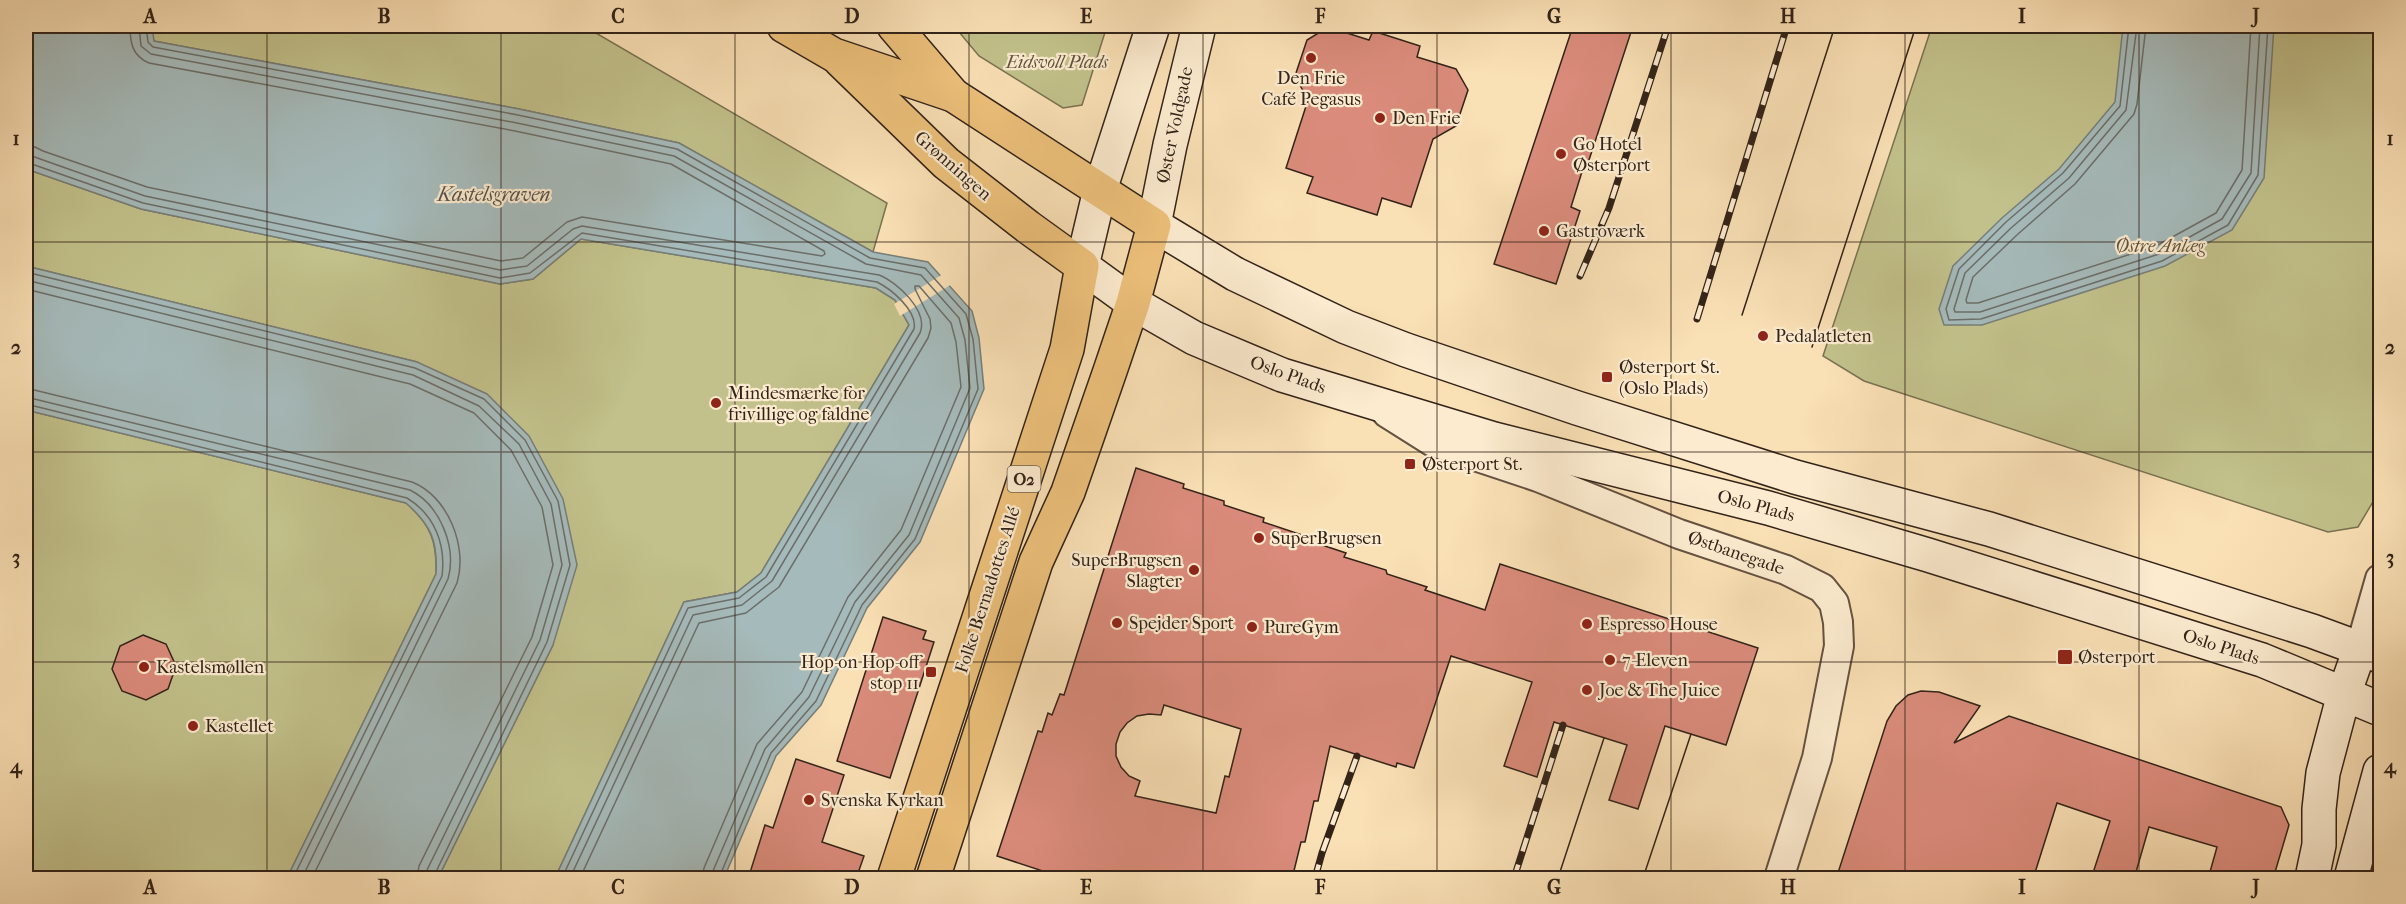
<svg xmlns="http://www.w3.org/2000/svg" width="2406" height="904" font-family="'IM FELL French Canon',serif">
  <rect width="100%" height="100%" fill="#fae0b5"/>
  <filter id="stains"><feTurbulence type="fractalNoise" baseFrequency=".00333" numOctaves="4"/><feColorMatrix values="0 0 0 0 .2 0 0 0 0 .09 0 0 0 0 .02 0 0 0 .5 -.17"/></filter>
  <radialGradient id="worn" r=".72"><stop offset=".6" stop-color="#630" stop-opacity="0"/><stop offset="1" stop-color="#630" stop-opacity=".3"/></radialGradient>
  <g fill="#c2c18b" stroke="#7a7252" stroke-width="1.5">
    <polygon points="152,26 584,26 887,203 873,252 679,143 519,109 153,41"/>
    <polygon points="954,26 1107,26 1082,105 1063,108 979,56"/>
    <polygon points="1932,26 2380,26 2380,490 2358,527 2328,532 1864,381 1823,356"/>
    <polygon points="26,163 29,170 141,209 500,284 533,279 581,239 876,288 895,300 909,325 761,573 737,592 684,602 555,878 438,878 553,645 417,362 26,266"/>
    <path d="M26 410 406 503C431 525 437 541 436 574L287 878H26Z"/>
  </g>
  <g fill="#a5baba" stroke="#777e7a" stroke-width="1.5">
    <polygon points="26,26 152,26 154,41 519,109 679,143 873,252 928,262 972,311 979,338 984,389 920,542 867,608 821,705 776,756 724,878 555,878 684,602 737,592 761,573 909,325 895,300 876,288 581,239 533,279 500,284 141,209 29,170 26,163"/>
    <polygon points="2123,26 2274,26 2264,178 2232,230 2165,266 1982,325 1944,325 1939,309 1953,266 2002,218 2059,169 2115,102"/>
    <path d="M26 266 417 362 487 394 529 436 563 499 577 565 553 645 438 878H287L436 574C438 541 431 525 406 503L26 410Z"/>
  </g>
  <polygon fill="#fae0b5" points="943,274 952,284 900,316 894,304"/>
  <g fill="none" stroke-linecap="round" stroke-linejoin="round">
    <g stroke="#6c6e6a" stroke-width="1.5">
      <polyline points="139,26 141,46 151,54 517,123 674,156 866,264 921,275 959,318 965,340 970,388 909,535 855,602 809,697 765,749 713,871 712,878"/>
      <polyline points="146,26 148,42 153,47 518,115 677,149 870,258 925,268 966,314 973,339 978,389 915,539 862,605 816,701 771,753 719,878"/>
      <polyline points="2129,26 2120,106 2063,173 2006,222 1959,269 1946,309 1949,320 1981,319 2162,261 2228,225 2258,175 2268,26"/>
      <polyline points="2137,26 2126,110 2069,178 2011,228 1965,273 1954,309 1955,312 1980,312 2159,254 2222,219 2251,173 2260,26"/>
      <polyline points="2146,26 2137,104 2134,114 2075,184 2018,234 1973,277 1966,300 1967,303 1978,303 2156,246 2216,213 2242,170 2251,26"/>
      <path d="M26 145 35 147 43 151 147 187 501 261 523 258 567 222 582 217 822 256 825 254 824 251 671 164 515 131 149 63C132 56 130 42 130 26"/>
      <path d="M26 154 145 196 500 270 527 266 573 229 582 226 879 275C897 282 929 311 920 333L772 581 742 605 693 615 570 878"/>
      <path d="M26 162 143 203 500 278 530 273 582 233 877 282C891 289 918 311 914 329L766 577 739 598 688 608 562 878"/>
      <polyline points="26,272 415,368 484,399 525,440 558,501 570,565 547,642 433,878"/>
      <polyline points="26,280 413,375 479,406 519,444 551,504 562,565 540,640 427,870 426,878"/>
      <polyline points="26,289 410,384 474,413 511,450 542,507 553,565 532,637 419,866 417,878"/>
      <path d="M26 388 412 482C448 496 468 547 457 583L312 878"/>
      <path d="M26 397 410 490C440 505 457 547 448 579L302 878"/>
      <path d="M26 404 407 498C435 515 446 545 442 576L293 878"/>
      <polyline points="580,878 699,623 746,613 779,587 928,338 931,328 930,319 915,289 915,286 919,286 951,323 956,342 961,387 901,530 848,597 802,692 757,744 704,868 702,878"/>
    </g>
  </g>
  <g fill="#da8b7b" stroke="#322319" stroke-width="1.5" fill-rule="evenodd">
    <polygon points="1573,26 1633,26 1588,163 1585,162 1571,207 1580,211 1556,284 1494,264"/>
    <polygon points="1328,27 1369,40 1373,31 1420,46 1417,57 1456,69 1468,90 1456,126 1433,139 1411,207 1382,198 1377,215 1307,193 1313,177 1286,168 1308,100 1295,76 1307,40"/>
    <path d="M1136 468 1184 484 1183 488 1224 501V505L1264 518 1263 522 1305 536 1304 539 1346 553 1344 557 1386 570 1387 574 1427 587 1425 590 1485 610 1500 564 1758 648 1726 745 1665 726 1638 809 1609 800 1627 745 1554 722 1537 777 1504 766 1532 682 1451 656 1414 768 1397 763 1396 767 1330 746 1318 801H1314L1305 842H1301L1292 879H1067L997 856 1038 731 1042 732 1048 713 1052 715 1060 694 1064 695ZM1164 705 1241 729 1229 777 1225 776 1216 813 1135 796 1140 781 1129 776 1121 767 1116 756V744L1120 732 1127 723 1137 716 1149 714 1161 715Z"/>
    <polygon points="883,617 926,631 923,639 934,642 890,778 837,761"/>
    <polygon points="143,635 166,644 176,666 168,689 146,700 122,691 112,669 120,646"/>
    <polygon points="1921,691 1939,692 1980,706 1954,743 2009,716 2281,807 2289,825 2273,879 2208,879 2217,847 2149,827 2134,879 2091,879 2110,821 2057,803 2033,879 1836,879 1887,721 1896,706 1908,695"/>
    <polygon points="796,759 844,775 822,842 864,856 856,879 748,879 765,825 773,828"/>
  </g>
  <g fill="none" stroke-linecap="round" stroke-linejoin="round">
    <g stroke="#645240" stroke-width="32">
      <g id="street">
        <polyline points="1387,413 1433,442 1538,477 1679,534 1786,570 1822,588 1834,603 1838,622 1839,646 1817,758 1779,878"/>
        <polyline points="2360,649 2380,579"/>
      </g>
    </g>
    <g stroke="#322319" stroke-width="36">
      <g id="secondary">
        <polyline points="1153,26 1100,190 1082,266 1133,303 1194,338 1282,375 1494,439 1768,508 1928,555 2262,660 2380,709"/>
        <polyline points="1199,26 1170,145 1154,225 1235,274 1346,327 1406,350 1577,408 1795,477 1989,529 2312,631 2380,656"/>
        <polyline points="2312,878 2319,845 2319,809 2323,773 2344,694 2360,649"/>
        <polyline points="2351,878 2380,771"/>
      </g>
    </g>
    <g stroke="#322319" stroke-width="36">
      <g id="primary">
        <polyline points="784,26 834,55 953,95 1154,225 1133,303 1110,371 1068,492 1036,562 933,878"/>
        <polyline points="894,26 953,95"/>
        <polyline points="840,60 946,163 1028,227 1082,266 1067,349 894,878"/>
      </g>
    </g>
    <use href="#street" stroke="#fcebcf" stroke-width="28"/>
    <use href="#secondary" stroke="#fcebcf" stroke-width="33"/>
    <use href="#primary" stroke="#edc07a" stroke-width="33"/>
    <g stroke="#322319" stroke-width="1.5">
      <polyline points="1742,315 1835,26"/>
      <polyline points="1812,347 1916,26"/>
      <polyline points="1558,878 1604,738"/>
      <polyline points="1643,878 1691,734"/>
    </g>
    <g stroke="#322319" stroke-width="7">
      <g id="rail">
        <polyline points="1580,276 1609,208 1668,26"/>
        <polyline points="1697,319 1787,26"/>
        <polyline points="1315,878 1322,853 1357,756"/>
        <polyline points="1514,878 1563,725"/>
      </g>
    </g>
    <use href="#rail" stroke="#fcebcf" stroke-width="4.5" stroke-dasharray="14" stroke-linecap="butt"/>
  </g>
  <path fill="none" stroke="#322319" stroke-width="1.5" stroke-opacity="0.55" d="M267 26V878M501 26V878M735 26V878M969 26V878M1203 26V878M1437 26V878M1671 26V878M1905 26V878M2139 26V878M26 242H2380M26 452H2380M26 662H2380"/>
  <g fill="#8f2418" stroke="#fcebcf" stroke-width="2">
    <circle cx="1311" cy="58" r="6"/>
    <circle cx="1380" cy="118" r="6"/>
    <circle cx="1561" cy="154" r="6"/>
    <circle cx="1544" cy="231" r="6"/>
    <circle cx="1763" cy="336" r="6"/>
    <rect x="1601" y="371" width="12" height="12" rx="3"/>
    <circle cx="716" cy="403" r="6"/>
    <rect x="1404" y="458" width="12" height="12" rx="3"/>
    <circle cx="1259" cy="538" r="6"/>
    <circle cx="1194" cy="570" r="6"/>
    <circle cx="1117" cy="623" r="6"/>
    <circle cx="1587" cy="624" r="6"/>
    <circle cx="1252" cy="627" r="6"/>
    <rect x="2057" y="649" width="16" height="16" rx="3"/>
    <circle cx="1610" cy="660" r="6"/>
    <circle cx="144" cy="667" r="6"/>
    <rect x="925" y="666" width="12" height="12" rx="3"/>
    <circle cx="1587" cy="690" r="6"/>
    <circle cx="193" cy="726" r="6"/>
    <circle cx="809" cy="800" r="6"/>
  </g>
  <g text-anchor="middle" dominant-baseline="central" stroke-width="4.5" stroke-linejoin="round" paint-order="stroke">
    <rect fill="#fcebcf" stroke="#6f5f50" stroke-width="1.5" x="1007.5" y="466" width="33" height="26" rx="4.5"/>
    <g font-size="16" font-weight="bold" fill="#322319">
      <text x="1024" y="479">O2</text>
    </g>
    <g font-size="18" font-style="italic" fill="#5d523b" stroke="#fcebcf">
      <text x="1057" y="62">Eidsvoll Plads</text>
      <text x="2160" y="246">Østre Anlæg</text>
    </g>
    <g font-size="18" fill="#322319" stroke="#fcebcf" text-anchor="start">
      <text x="1311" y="78" text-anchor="middle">Den Frie<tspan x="1311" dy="21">Café Pegasus</tspan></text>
      <text x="1392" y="118">Den Frie</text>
      <text x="1573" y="144">Go Hotel<tspan x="1573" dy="21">Østerport</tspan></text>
      <text x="1556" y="231">Gastroværk</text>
      <text x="1775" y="336">Pedalatleten</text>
      <text x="1619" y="367">Østerport St.<tspan x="1619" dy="21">(Oslo Plads)</tspan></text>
      <text x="728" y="393">Mindesmærke for<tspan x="728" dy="21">frivillige og faldne</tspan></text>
      <text x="1422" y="464">Østerport St.</text>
      <text x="1271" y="538">SuperBrugsen</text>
      <text x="1182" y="560" text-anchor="end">SuperBrugsen<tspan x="1182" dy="21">Slagter</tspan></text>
      <text x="1129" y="623">Spejder Sport</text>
      <text x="1599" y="624">Espresso House</text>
      <text x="1264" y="627">PureGym</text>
      <text x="2078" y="657">Østerport</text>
      <text x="1622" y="660">7-Eleven</text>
      <text x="919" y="662" text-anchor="end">Hop-on Hop-off<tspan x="919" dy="21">stop 11</tspan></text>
      <text x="156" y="667">Kastelsmøllen</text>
      <text x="1599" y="690">Joe &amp; The Juice</text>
      <text x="205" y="726">Kastellet</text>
      <text x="821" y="800">Svenska Kyrkan</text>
    </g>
    <g font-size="18" fill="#322319" stroke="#fcebcf">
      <text transform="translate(1175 125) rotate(-78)">Øster Voldgade</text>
      <text transform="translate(953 166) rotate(41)">Grønningen</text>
      <text transform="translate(1288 375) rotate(20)">Oslo Plads</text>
      <text transform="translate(1756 506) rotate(15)">Oslo Plads</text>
      <text transform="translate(1736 553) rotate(19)">Østbanegade</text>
      <text transform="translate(988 590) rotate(-72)">Folke Bernadottes Allé</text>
      <text transform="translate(2221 647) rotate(18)">Oslo Plads</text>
    </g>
    <g font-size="20" font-style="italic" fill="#545049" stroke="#fcebcf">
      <text x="494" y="194">Kastelsgraven</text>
    </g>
  </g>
  <rect width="2406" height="904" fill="none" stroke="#fae0b5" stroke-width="66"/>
  <rect x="33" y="33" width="2340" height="838" fill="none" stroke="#322319" stroke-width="2"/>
  <g font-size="20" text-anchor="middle" font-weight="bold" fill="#322319">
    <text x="150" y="23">A</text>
    <text x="384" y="23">B</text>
    <text x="618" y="23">C</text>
    <text x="852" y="23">D</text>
    <text x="1086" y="23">E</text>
    <text x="1320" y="23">F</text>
    <text x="1554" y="23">G</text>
    <text x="1788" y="23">H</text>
    <text x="2022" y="23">I</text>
    <text x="2256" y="23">J</text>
    <text x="16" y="145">1</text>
    <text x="2390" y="145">1</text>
    <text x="16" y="354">2</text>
    <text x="2390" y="354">2</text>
    <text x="16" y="564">3</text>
    <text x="2390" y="564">3</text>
    <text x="16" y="773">4</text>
    <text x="2390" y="773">4</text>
    <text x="150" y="894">A</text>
    <text x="384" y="894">B</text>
    <text x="618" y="894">C</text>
    <text x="852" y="894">D</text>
    <text x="1086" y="894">E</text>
    <text x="1320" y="894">F</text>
    <text x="1554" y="894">G</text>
    <text x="1788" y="894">H</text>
    <text x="2022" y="894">I</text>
    <text x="2256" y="894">J</text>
  </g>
  <rect width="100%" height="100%" filter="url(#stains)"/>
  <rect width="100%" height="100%" fill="url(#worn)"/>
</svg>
